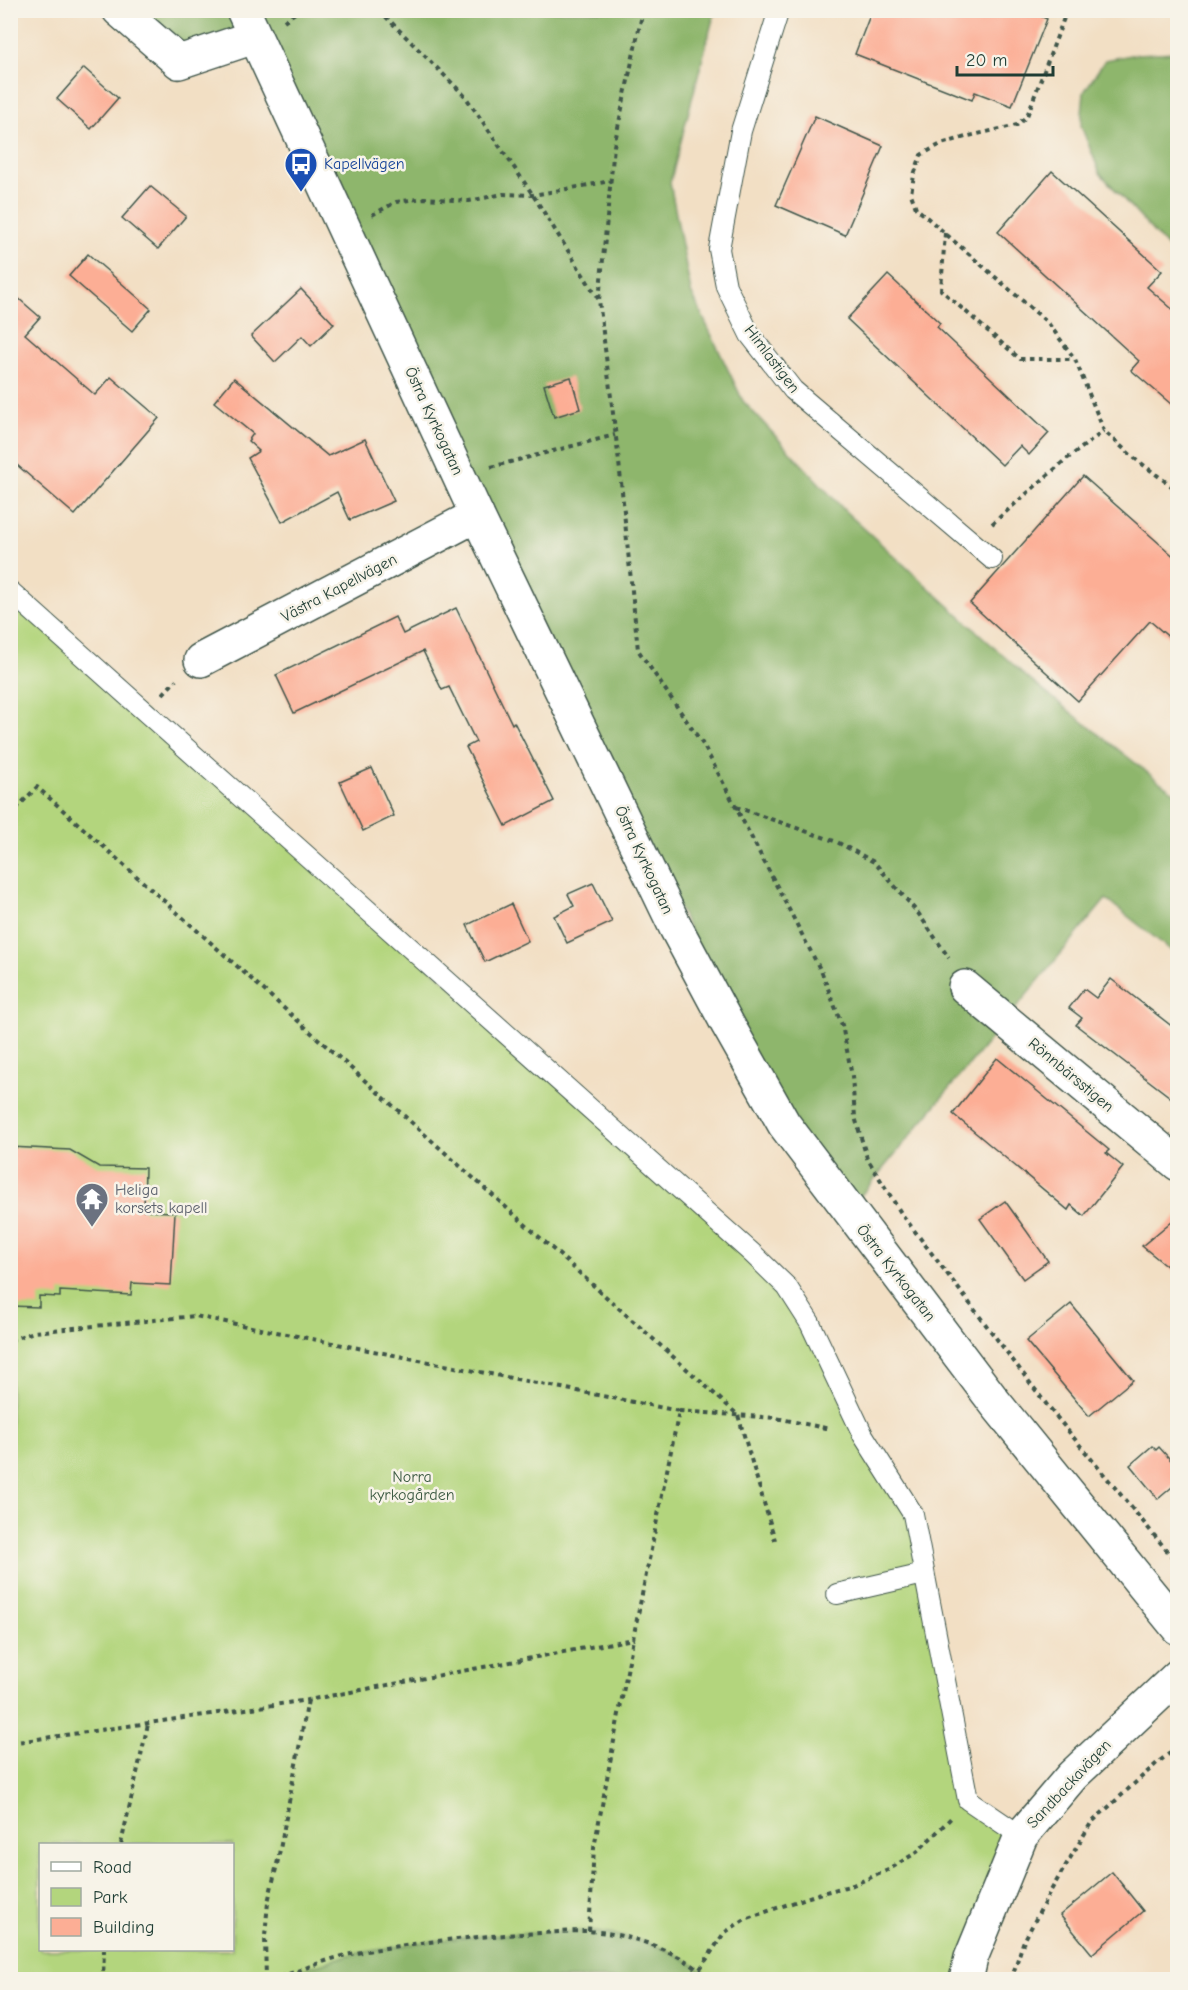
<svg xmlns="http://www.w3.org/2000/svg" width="1188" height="1990" font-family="'Comic Neue',sans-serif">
  <rect width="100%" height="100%" fill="#f7f3e8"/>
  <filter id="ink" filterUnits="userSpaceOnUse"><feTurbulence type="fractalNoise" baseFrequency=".0167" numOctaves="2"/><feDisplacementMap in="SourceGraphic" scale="12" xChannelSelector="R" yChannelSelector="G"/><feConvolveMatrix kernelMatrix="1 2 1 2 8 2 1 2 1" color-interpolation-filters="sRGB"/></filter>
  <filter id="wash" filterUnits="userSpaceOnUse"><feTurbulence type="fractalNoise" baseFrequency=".008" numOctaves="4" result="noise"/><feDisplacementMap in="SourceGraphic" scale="24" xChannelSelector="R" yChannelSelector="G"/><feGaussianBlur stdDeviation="1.35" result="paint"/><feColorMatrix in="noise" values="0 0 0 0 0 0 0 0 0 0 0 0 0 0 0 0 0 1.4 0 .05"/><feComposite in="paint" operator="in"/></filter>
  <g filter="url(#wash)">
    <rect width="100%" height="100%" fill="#f2dfc4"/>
    <path fill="#b3d57d" stroke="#698958" stroke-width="1.5" fill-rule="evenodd" d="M10 591 787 1287 913 1514 968 1800 1021 1836 966 1979H11ZM40 1844H232V1950H40Z"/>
    <g fill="#8eb66c" stroke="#567a50" stroke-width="1.5">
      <polygon points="119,11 715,11 670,183 691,292 743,401 846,512 1030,680 1157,780 1177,794 1177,955 1106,899 848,1211 784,1124 255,37 179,62"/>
      <polygon points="1177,52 1178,52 1177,258 1100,173 1081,126 1084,92 1105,60 1137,54"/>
      <path d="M589 1931C630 1937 681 1947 709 1979H272L349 1955 424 1942 491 1935Z"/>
    </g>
    <g id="blocks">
      <g fill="#fcae95">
        <polygon points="872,10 1027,10 1047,19 1012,106 975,92 972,100 855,54"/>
        <polygon points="84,68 118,98 91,129 57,99"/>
        <polygon points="815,116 883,146 845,235 776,205"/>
        <polygon points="1052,171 1162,271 1147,287 1178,314 1178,410 1131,370 1139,361 998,232"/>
        <polygon points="150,186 186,216 158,249 122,218"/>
        <polygon points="88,254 151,309 132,331 69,276"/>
        <polygon points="888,275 940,323 937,327 1049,433 1029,455 1020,446 1002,465 847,319"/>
        <polygon points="301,289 334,324 311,346 302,336 275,362 251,336"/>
        <polygon points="10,291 40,317 25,334 95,395 111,377 159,418 75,515 10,459"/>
        <polygon points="571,377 580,409 554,417 544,385"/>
        <polygon points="234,378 328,456 365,439 394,501 350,520 337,492 282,522 248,458 259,451 248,441 253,434 214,402"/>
        <polygon points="1083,476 1178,560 1178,645 1150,621 1078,701 970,603"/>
        <polygon points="456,608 512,724 514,722 554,801 506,826 466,747 476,742 449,687 442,690 423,651 294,713 276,675 395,617 403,634"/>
        <polygon points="372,768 394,816 363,831 340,782"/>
        <polygon points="593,883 612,922 567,943 554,916 574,906 568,894"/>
        <polygon points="511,904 528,941 485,962 467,925"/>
        <polygon points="1111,979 1178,1031 1178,1103 1076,1025 1082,1018 1069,1008 1084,989 1096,998"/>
        <polygon points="997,1058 1109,1150 1106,1153 1123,1167 1084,1216 1071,1205 1068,1210 953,1114"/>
        <polygon points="10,1147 70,1150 99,1167 145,1168 144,1211 175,1212 171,1285 132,1283 131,1295 60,1291 60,1297 39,1296 39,1307 10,1306"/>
        <polygon points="1005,1201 1048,1261 1023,1279 980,1219"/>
        <polygon points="1178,1216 1178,1275 1142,1246"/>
        <polygon points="1071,1304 1133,1380 1089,1416 1026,1341"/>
        <polygon points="1152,1446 1156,1450 1159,1447 1178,1468 1178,1482 1158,1499 1130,1465"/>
        <polygon points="1112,1872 1143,1911 1092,1954 1060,1915"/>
      </g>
    </g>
  </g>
  <g filter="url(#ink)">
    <use href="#blocks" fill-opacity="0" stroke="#3f554a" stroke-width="1.5"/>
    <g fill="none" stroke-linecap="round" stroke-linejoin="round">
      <g stroke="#3f554a" stroke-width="22">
        <g id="service">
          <polyline points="779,10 741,131 719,249 726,286 750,335 793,390 992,559"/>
          <polyline points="10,591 753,1254 787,1287 810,1323 863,1435 913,1514 968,1800 1021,1836"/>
          <polyline points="837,1594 924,1574"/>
        </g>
      </g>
      <g stroke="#3f554a" stroke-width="36">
        <g id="minor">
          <polyline points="119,10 179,62 254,37"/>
          <polyline points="201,660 477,515"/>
          <polyline points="965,987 1178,1164"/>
          <polyline points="966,1980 971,1958 1021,1836 1072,1776 1178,1676"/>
        </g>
      </g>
      <g stroke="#3f554a" stroke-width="36">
        <polyline id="tertiary" points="243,10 477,515 676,928 728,1025 784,1124 996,1404 1178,1628"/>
      </g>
      <g stroke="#3f554a" stroke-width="4" stroke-dasharray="4.5 4.5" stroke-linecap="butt">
        <polyline points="379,10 465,96 533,195 599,300"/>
        <polyline points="643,10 614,146 599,300 619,462 638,650 704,746 822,973 842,1025 852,1076 855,1117 867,1158 901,1213 1050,1409 1178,1564"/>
        <polyline points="1067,10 1027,116 1017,125 969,136 941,144 921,155 914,175 911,194 916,208 1048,323 1075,359 1104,431 1133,457 1178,491"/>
        <polyline points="284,21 299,10"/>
        <polyline points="372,215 396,202 424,198 469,201 503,194 533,195 611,181"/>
        <polyline points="945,233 941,290 1020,359 1074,359"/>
        <polyline points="491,467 615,435"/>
        <polyline points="992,524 1064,461 1104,431"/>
        <polyline points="163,694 176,680"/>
        <polyline points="736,807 837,842 874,862 918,913 949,958"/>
        <polyline points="10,815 37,787 738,1415 775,1540"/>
        <polyline points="10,1340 34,1332 195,1316 679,1411 633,1639 308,1700 10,1743"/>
        <polyline points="679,1411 776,1418 830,1429"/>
        <polyline points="121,1844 148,1724"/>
        <polyline points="589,1931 594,1848 633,1639"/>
        <polyline points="700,1969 724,1933 745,1919 818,1894 853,1885 888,1870 917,1852 951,1818"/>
        <polyline points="103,1980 104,1950"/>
        <polyline points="266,1980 265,1936 268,1902 278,1860 308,1700"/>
        <path d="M272 1980C298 1971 324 1960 351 1954 408 1943 466 1937 524 1934 545 1933 567 1931 588 1931 626 1933 684 1951 709 1980"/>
        <polyline points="1011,1980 1023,1943 1050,1892 1091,1823 1157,1763 1178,1747"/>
      </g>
      <use href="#service" stroke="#fff" stroke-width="20"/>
      <use href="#minor" stroke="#fff" stroke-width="33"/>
      <use href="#tertiary" stroke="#fff" stroke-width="33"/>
    </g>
  </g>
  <defs>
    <g id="bus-pin" transform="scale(1.725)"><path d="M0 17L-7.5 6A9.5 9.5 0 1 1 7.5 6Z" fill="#1a4fb4" stroke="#f7f3e8"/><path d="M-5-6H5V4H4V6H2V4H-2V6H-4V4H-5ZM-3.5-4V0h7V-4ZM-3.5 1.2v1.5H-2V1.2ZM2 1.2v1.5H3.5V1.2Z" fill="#fff"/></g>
    <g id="temple-pin" transform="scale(1.725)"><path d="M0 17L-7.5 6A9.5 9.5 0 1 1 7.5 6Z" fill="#6b7280" stroke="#f7f3e8"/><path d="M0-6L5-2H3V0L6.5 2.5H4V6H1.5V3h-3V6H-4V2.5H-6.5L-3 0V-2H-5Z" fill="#fff"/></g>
  </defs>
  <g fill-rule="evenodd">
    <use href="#bus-pin" x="301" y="164"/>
    <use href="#temple-pin" x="92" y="1199"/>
  </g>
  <g text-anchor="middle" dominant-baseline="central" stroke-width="5" stroke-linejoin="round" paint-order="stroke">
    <g font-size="16" fill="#164399" stroke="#f7f3e8" text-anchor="start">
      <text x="324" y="164">Kapellvägen</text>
    </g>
    <g font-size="16" fill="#1f3d34" stroke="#f7f3e8">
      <text transform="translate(772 359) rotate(53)">Himlastigen</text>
      <text transform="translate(434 421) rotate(65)">Östra Kyrkogatan</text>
      <text transform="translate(339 588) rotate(-28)">Västra Kapellvägen</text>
      <text transform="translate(644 860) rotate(65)">Östra Kyrkogatan</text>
      <text transform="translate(1071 1075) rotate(40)">Rönnbärsstigen</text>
      <text transform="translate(896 1273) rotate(52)">Östra Kyrkogatan</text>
      <text transform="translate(1069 1784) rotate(-47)">Sandbackavägen</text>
    </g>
    <g font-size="16" fill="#5b616d" stroke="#f7f3e8" text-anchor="start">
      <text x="115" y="1190">Heliga<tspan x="115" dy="18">korsets kapell</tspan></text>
    </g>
    <g font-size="16" fill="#3d5b43" stroke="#f7f3e8">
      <text x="412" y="1477">Norra<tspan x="412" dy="18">kyrkogården</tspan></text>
    </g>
  </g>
  <rect width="1188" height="1990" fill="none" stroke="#f7f3e8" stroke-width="36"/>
  <rect x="39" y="1843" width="195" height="108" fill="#f7f3e8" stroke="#a1aaa0" stroke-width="1.5"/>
  <rect x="51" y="1862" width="30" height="9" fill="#ffffff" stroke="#a1aaa0" stroke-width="1.5"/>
  <text x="93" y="1873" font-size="18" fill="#1f3d34">Road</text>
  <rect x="51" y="1888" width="30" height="18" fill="#b3d57d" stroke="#a1aaa0" stroke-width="1.5"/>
  <text x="93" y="1903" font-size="18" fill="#1f3d34">Park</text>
  <rect x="51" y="1918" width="30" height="18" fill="#fcae95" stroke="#a1aaa0" stroke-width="1.5"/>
  <text x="93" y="1933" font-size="18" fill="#1f3d34">Building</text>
  <path d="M957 66v9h96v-9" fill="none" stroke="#1f3d34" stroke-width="3"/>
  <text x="966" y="66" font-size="18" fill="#1f3d34" stroke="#f7f3e8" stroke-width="4.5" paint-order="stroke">20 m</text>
</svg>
